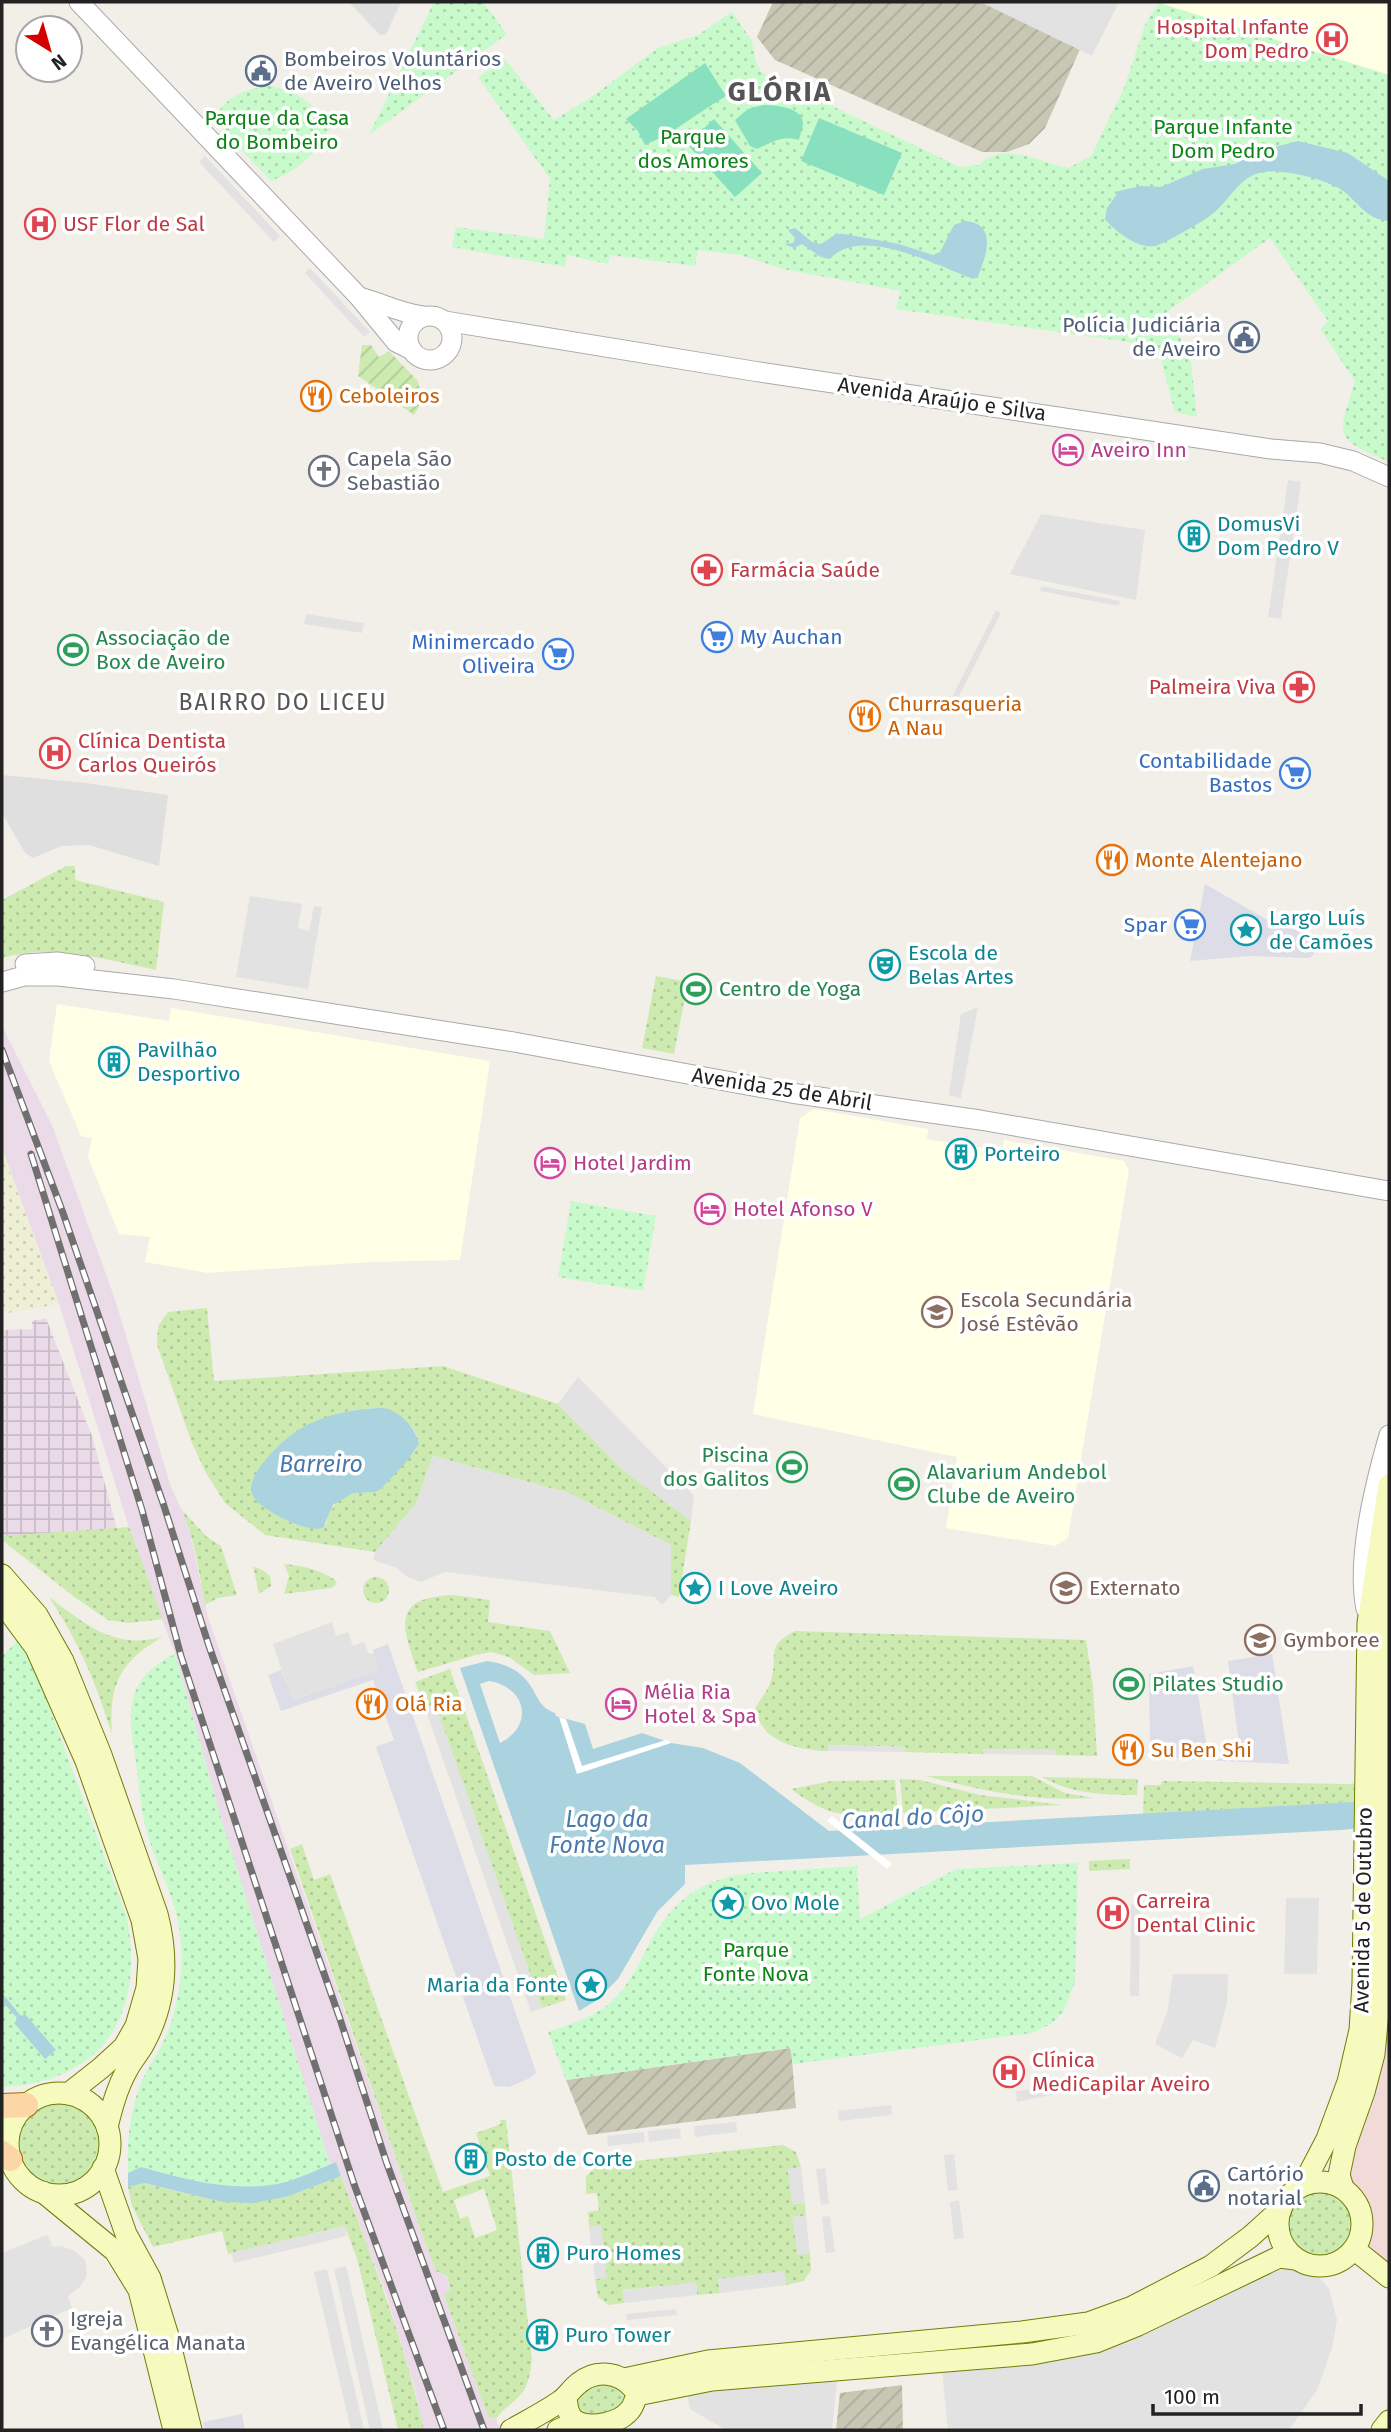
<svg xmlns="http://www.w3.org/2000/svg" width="1391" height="2432" font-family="'Fira Sans',sans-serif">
  <defs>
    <pattern id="industrial-grid" width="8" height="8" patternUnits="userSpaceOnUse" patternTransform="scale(1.75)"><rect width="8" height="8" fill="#ebdbe8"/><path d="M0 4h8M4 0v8" fill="none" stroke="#c9bcc7"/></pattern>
    <pattern id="construction-furrows" width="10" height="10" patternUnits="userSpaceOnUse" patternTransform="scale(1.75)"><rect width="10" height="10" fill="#c7c7b4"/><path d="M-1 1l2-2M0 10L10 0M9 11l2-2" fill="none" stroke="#abab9a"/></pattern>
    <pattern id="farmland-dots" width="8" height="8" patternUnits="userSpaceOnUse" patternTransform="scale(1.75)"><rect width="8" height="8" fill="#eef0d5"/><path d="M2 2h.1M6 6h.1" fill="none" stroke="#ccceb7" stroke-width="1.8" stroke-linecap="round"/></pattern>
    <pattern id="grass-dots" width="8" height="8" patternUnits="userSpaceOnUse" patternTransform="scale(1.75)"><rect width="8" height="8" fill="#cdebb0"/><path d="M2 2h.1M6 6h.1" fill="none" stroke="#b0c997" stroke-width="1.8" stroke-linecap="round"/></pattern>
    <pattern id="park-dots" width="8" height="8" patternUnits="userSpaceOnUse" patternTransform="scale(1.75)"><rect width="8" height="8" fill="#c8facc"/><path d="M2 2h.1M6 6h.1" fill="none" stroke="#acd6af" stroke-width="1.8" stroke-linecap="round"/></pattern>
    <pattern id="garden-furrows" width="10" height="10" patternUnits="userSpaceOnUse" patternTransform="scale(1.75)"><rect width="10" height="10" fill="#cdebb0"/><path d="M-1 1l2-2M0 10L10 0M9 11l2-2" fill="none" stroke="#b0c997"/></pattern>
  </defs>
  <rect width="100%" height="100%" fill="#f2efe9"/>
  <g fill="#e0dfdf">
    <polygon points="349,2 401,2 386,34 380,35"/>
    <polygon points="2,775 86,783 168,795 159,866 89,845 61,846 33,858 25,853 2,813"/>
  </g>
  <polygon fill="#f2dad9" points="1389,1596 1389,2277 1354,2249 1360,2237 1362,2224 1360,2211 1351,2195 1345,2146"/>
  <polygon fill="url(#industrial-grid)" points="46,1318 92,1436 117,1529 2,1536 2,1330 33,1329 32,1321"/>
  <g fill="#ffffe5">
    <polygon points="1160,2 1389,2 1389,75 1159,3"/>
    <polygon points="57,1004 169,1021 171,1008 490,1061 460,1260 371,1262 208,1273 145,1262 150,1237 119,1234 88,1157 92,1138 81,1136 49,1061"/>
    <polygon points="814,1109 928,1129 927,1139 1002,1151 1004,1140 1124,1161 1129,1170 1068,1538 1055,1546 946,1528 957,1457 753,1414 800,1118"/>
  </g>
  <polygon fill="#ebdbe8" points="2,1026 52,1125 116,1302 170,1484 188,1524 208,1617 422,2235 436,2271 446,2276 450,2289 444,2295 488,2417 496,2419 501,2430 424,2430 415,2389 387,2297 336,2162 330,2164 223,1825 175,1654 135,1547 60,1307 2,1148"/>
  <g fill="url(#construction-furrows)">
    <polygon points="773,2 1101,2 1045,128 1029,144 1007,152 982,152 775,60 757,37"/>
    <polygon points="791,2048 796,2108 588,2135 566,2080"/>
    <polygon points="902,2385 903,2430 836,2430 840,2393"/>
  </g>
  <polygon fill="url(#farmland-dots)" points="2,1150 59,1304 2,1314"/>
  <g fill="url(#grass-dots)" fill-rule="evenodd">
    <path d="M66 866H75V880L164 902 156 970C105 960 54 943 2 958V900Z"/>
    <polygon points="656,976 688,982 674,1054 642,1048"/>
    <path d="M207 1308 214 1381 443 1366 558 1404 623 1470 691 1521 679 1597 671 1595V1545L569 1493 433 1456 416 1504 375 1552 265 1535 225 1503 206 1473 192 1443 157 1345 158 1326 168 1312ZM384 1408C400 1415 421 1428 417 1448L381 1489C372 1494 367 1490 358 1492 340 1495 329 1508 326 1524 286 1535 274 1507 252 1481 280 1433 329 1407 384 1408Z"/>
    <path d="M182 1510 207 1537 221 1546 237 1595 218 1598 205 1605C199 1573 195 1540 182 1510Z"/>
    <polygon points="129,1527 163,1619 129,1623 108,1620 73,1596 2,1540 2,1536"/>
    <path d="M284 1564C303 1566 319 1569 335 1580L337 1584 331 1588 284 1594 289 1576Z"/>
    <path d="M253 1566C263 1570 273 1573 271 1586L259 1594Z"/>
    <circle cx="376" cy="1590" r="13"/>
    <path d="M453 1595 490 1600 488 1622 550 1631 570 1673 534 1675 509 1657 491 1652 476 1655 418 1672C402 1628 390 1597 453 1595Z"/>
    <path d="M49 1597C85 1624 114 1650 162 1637 119 1663 109 1684 112 1734 95 1681 80 1644 49 1597Z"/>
    <path d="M795 1631 1086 1640 1093 1686 1097 1756 1056 1755V1750L984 1749 983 1754 906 1752 905 1747 829 1745 828 1751C799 1750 762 1743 755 1709 759 1700 766 1694 770 1684 780 1657 763 1647 795 1631Z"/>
    <polygon points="450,1669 566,2000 542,2008 435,1704 425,1707 415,1682"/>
    <path d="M926 1776H1032L1065 1793 1094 1798C1036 1802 981 1791 926 1776Z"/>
    <path d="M1042 1777 1138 1779 1137 1795C1104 1795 1071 1794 1042 1777Z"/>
    <polygon points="900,1779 920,1780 980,1795 1063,1805 903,1813"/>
    <polygon points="1389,1779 1389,1795 1351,1802 1143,1814 1144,1785 1161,1785 1162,1781 1348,1784"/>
    <path d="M895 1780 898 1814C850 1816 832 1820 791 1789L832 1781Z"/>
    <path d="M302 1844 314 1880 330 1874 443 2192 490 2176 476 2133 501 2124 500 2120H506L532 2360C530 2372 529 2385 521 2394 514 2403 503 2408 496 2419L488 2417 444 2295 450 2289 447 2276 436 2271 422 2235 290 1849ZM484 2189 497 2230 475 2238 468 2216 460 2219 454 2200Z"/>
    <polygon points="1130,1859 1130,1869 1089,1871 1089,1861"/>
    <circle cx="59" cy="2144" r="42"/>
    <polygon points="783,2145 796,2152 801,2167 788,2170 793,2204 805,2203 806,2216 793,2217 798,2255 810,2253 811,2270 804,2281 786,2285 784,2272 718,2280 720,2293 697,2295 696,2283 623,2290 624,2303 609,2305 598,2297 595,2279 606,2278 600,2226 589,2227 588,2212 599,2210 597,2193 586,2194 586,2176 599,2165"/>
    <path d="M341 2176C373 2260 405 2343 424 2430H398L358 2262 345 2226 228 2254 222 2231 153 2247 132 2206 128 2187 143 2183 222 2202 289 2196Z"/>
    <circle cx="1320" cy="2223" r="32"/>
    <path d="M604 2383 627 2392C623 2419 596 2417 576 2411L575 2397 582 2391Z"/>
  </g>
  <g fill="url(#park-dots)">
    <polygon points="434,2 483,2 507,34 369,135"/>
    <path d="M1159 3 1389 75V462C1333 438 1337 438 1355 381L1320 329 1328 321 1270 238 1164 314 1190 353 1197 417 1175 412 1157 346 896 309 901 291 783 269 741 255 698 250 695 266 610 255 608 264 567 255 565 267 452 247 456 227 544 239 550 179 478 77 505 59 554 120 590 98 658 48 698 35 732 12 752 41 756 62 761 72 960 167 979 165C1003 140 1039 162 1068 168L1091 156 1124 88 1146 22Z"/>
    <path d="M268 86C296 88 313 105 331 125 316 154 301 169 271 181L224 132 226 127 216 117C225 96 248 89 268 86Z"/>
    <polygon points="571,1201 656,1216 643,1291 558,1277"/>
    <path d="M21 1638 44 1693 127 1918C145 2013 104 2082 2 2087V1656Z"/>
    <path d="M175 1654 223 1825 330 2164C316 2170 300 2178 285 2182 239 2194 186 2180 141 2167L128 2173C127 2143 129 2112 141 2083 148 2065 161 2050 168 2031 181 1998 185 1957 178 1921 171 1888 153 1858 145 1825 140 1805 139 1783 136 1762 128 1712 123 1680 175 1654Z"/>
    <path d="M1078 1863 1075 1982 1064 2011 1051 2024 1032 2033 793 2064 790 2048 566 2080 548 2032C570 2024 593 2018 611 2002 630 1985 640 1961 652 1939 674 1899 706 1877 751 1873L857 1866 860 1919 956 1869Z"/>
  </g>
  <polygon fill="url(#garden-furrows)" points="362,345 371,345 379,357 389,351 418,381 422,402 414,415 358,376"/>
  <g fill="#88e0be">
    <path d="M705 63 726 96C699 112 674 133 645 145L638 131 626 119Z"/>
    <path d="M763 105C775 105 801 107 803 122 803 128 800 135 799 140 782 135 773 142 757 149L750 146 735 120 748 109Z"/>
    <polygon points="819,118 902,153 884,195 801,161"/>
    <polygon points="714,119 762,173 735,197 687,144"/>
  </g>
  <g fill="#e2e2e2">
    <polygon points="980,2 1119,2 1092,56"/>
    <polygon points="205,156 280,236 274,242 199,162"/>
    <polygon points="310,268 370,332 364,337 305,273"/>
    <polygon points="1288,480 1301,482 1281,619 1268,617"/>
    <polygon points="1041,514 1145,530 1136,600 1010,574"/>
    <polygon points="1041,586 1120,601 1119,606 1040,591"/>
    <polygon points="996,610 1001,613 953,708 948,705"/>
    <polygon points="306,614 364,623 362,633 304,624"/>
    <polygon points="442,637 486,644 484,653 440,646"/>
    <polygon points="250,896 302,904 298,928 309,931 314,906 322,907 308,989 236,977"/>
    <polygon points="978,1007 961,1098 949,1095 961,1014"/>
    <polygon points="578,1377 694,1496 691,1521 623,1470 558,1404"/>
    <polygon points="433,1456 569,1493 671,1545 671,1595 662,1605 655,1597 445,1572 421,1582 406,1576 397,1568 373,1560 375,1552 416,1504"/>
    <polygon points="332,1622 336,1636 348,1632 353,1646 364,1642 369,1654 375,1653 381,1670 292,1700 273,1644"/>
    <polygon points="435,1703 542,2008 531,2012 425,1708"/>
    <polygon points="828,1745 906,1747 906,1752 828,1751"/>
    <polygon points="983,1749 1056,1750 1056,1755 983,1754"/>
    <polygon points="1286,1898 1319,1898 1317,1974 1284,1974"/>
    <polygon points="1131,1904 1140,1905 1139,1996 1130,1996"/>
    <polygon points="1173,1974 1228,1974 1227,2003 1215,2048 1193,2040 1182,2058 1155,2044 1167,2013"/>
    <polygon points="1062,2080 1067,2088 1060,2093 1017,2102 1016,2091 1033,2089"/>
    <polygon points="891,2105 892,2115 839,2121 838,2111"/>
    <polygon points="736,2122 737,2132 695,2137 694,2126"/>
    <polygon points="680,2128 681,2138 649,2142 648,2131"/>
    <polygon points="644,2132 645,2142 608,2146 607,2136"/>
    <polygon points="954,2154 958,2190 948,2191 944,2155"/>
    <polygon points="801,2167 805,2203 792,2204 788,2169"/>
    <polygon points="825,2168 829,2204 821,2205 816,2169"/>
    <polygon points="959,2200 964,2238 954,2239 950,2202"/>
    <polygon points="806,2216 810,2253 798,2255 792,2217"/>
    <polygon points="830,2216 835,2252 826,2253 822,2217"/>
    <polygon points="601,2225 607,2278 595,2279 589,2227"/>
    <polygon points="345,2226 347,2236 234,2263 231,2253"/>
    <polygon points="47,2235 53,2247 60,2246 73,2250 85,2260 87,2275 80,2287 68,2296 72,2308 2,2339 2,2253"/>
    <polygon points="1289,2265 1309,2268 1321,2279 1329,2289 1337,2320 1332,2348 1317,2390 1289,2430 948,2430 942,2371 1060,2360 1088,2353 1270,2268"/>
    <polygon points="346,2266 383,2430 370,2430 334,2269"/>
    <polygon points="327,2269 364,2430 351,2430 314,2272"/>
    <polygon points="784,2271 786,2285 720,2293 718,2279"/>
    <polygon points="696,2282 697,2295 624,2303 622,2291"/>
    <polygon points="676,2309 677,2315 627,2320 626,2314"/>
    <polygon points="837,2380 832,2430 726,2430 690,2409 687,2392"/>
  </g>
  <g fill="#dddde8">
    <polygon points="1205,884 1266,919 1325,941 1310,958 1250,956 1190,961"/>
    <polygon points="388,1644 536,2072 530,2078 509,2087 494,2086 376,1747 394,1740 373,1680 281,1711 268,1675 281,1670 293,1700 380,1670 373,1650"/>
    <polygon points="1272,1654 1289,1764 1197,1760 1150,1754 1149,1674 1193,1666 1209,1759 1241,1758 1228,1661"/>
    <polygon points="242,2414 245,2430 205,2430 203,2422"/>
  </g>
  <g fill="#aad3df" fill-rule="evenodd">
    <path d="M1298 141 1348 153 1389 181V221C1369 220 1360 206 1346 193 1329 179 1279 167 1259 173 1237 179 1229 202 1211 215 1204 221 1163 244 1155 246 1137 249 1115 231 1105 219L1107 208 1119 191 1140 186 1161 187 1203 169 1235 164 1259 151Z"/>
    <path d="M965 221C997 223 987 255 978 276L973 279C938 266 860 224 830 259L821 257 802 244 794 248 784 244 793 243 795 238 788 230 795 228 812 242 821 244 836 234H844L899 244 933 255 940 252 954 225Z"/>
    <path d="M384 1408C401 1412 415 1427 419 1444L408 1460 381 1489 375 1492 353 1493 333 1505 323 1528C310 1531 294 1524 282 1518 272 1513 252 1502 251 1490 249 1472 285 1437 300 1429 325 1414 356 1408 384 1408Z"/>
    <path d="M487 1661C503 1663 521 1670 530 1685 538 1697 540 1708 555 1713L556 1716 585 1724 593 1749 642 1733 671 1743 703 1748 740 1763 829 1831 1351 1802 1389 1795V1825L1341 1830 685 1865V1884L657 1912 618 1979 597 2000 579 2011 460 1668ZM489 1681C526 1687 535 1725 500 1743L480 1684Z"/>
    <polygon points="2,1993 21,2016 25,2014 56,2050 45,2059 14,2023 18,2019 2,2001"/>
    <path d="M336 2162 341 2176 289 2196 254 2203 222 2202 144 2183 128 2187V2173L141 2167C186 2180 239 2194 286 2182 303 2177 320 2168 336 2162Z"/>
  </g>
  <g fill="#fff">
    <polygon points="559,1717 566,1719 582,1766 666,1740 671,1743 577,1774"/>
    <polygon points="832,1816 892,1864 887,1869 827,1821"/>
  </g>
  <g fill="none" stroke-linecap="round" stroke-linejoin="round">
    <g stroke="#a9a9a9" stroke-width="21">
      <g id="tertiary">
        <polyline points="79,2 359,297 396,342 412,350"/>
        <path d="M359 297C382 303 400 313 423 316"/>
        <circle cx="430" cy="338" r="22"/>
        <polyline points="445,321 753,371 1271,449 1320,453 1353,461 1389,477"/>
        <polyline points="25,964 57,962 85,966"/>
        <polyline points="2,982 24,976 58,976 174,989 514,1042 791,1093 980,1120 1389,1191"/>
        <path d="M1366 1609C1356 1558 1375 1484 1389 1435"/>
      </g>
    </g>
    <g stroke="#707d05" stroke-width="23">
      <g id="secondary">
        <path d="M2 1575 37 1615 63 1661 101 1755 157 1914C169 1960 166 2005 142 2047 137 2055 131 2062 127 2070 117 2088 112 2107 107 2127"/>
        <polyline points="2,1602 36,1648 86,1761 142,1920 149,1959 147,1988 136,2026 124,2047 101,2068 68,2094"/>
        <circle cx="59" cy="2144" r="51"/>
        <polyline points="103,2168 126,2234 150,2278 168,2336 191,2430"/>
        <circle cx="1320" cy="2224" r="42"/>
        <polyline points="1303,2185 1327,2139 1348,2082 1360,2030 1363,1983 1368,1623 1389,1485"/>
        <polyline points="1343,2188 1339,2175 1345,2146 1364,2092 1374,2054 1381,1981 1383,1716 1388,1598 1385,1590 1387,1568"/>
        <polyline points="43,2192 115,2251 139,2290 174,2430"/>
        <polyline points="1354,2249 1389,2277"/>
        <polyline points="624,2379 708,2361 1022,2332 1088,2323 1132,2307 1211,2266 1250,2237 1281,2209"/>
        <polyline points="637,2395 712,2380 1032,2354 1096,2342 1138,2325 1279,2257 1296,2259"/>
        <path d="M566 2397C567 2407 568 2417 577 2422 592 2429 620 2423 630 2410 633 2407 635 2400 637 2395"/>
        <path d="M511 2430C527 2421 543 2413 559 2402 567 2397 571 2389 579 2383 596 2369 619 2372 633 2388"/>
        <polyline points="558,2430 577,2422"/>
        <polyline points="1382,2430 1389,2421"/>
      </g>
    </g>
    <g stroke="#a06b00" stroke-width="26">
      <g id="primary">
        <polyline points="2,2106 26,2105"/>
        <polyline points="2,2153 10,2159"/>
      </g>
    </g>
    <use href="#tertiary" stroke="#fff" stroke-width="19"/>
    <use href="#secondary" stroke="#f7fabf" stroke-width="21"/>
    <use href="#primary" stroke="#fcd6a4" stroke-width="24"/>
    <g stroke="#707070" stroke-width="7">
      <g id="rail">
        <polyline points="2,1050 63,1213 163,1503 209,1646 340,2019 386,2161 484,2430"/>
        <polyline points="31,1154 142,1510 181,1656 354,2184 444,2430"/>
      </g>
    </g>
    <use href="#rail" stroke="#fff" stroke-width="4.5" stroke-dasharray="13" stroke-linecap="butt"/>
  </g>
  <defs>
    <g id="hospital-ring" transform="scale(1.575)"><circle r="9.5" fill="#fff" stroke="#e0444e" stroke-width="1.5"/><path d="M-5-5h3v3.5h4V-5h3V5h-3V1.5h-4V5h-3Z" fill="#e0444e"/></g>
    <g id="civic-ring" transform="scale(1.575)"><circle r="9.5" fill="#fff" stroke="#5c6f8a" stroke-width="1.5"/><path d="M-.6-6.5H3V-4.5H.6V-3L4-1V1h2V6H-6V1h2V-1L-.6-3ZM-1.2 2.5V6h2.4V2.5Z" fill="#5c6f8a"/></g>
    <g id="restaurant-ring" transform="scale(1.575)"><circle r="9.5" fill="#fff" stroke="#e8710a" stroke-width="1.5"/><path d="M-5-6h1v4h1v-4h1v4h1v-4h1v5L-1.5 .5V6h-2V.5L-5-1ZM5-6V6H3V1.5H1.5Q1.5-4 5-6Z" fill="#e8710a"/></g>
    <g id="hotel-ring" transform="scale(1.575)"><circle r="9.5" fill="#fff" stroke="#d1479c" stroke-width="1.5"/><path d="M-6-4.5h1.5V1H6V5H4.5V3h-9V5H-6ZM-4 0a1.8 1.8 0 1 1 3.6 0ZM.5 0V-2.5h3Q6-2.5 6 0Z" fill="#d1479c"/></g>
    <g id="church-ring" transform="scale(1.575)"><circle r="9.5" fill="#fff" stroke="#6b7280" stroke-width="1.5"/><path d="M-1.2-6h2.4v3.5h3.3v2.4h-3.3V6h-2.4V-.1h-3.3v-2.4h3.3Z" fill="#6b7280"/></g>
    <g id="building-ring" transform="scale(1.575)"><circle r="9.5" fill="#fff" stroke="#0f9aa8" stroke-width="1.5"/><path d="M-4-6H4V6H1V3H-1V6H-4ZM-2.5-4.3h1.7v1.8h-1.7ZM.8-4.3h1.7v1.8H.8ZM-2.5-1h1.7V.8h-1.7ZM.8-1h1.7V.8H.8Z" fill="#0f9aa8"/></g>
    <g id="pharmacy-ring" transform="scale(1.575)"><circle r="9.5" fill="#fff" stroke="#e0444e" stroke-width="1.5"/><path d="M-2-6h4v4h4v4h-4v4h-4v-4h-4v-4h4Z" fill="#e0444e"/></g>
    <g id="supermarket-ring" transform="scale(1.575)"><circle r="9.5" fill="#fff" stroke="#3f7fe0" stroke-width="1.5"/><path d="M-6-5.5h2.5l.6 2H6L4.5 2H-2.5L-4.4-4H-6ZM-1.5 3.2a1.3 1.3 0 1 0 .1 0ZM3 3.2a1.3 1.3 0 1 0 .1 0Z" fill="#3f7fe0"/></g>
    <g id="stadium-ring" transform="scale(1.575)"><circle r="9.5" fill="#fff" stroke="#2e9e5b" stroke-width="1.5"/><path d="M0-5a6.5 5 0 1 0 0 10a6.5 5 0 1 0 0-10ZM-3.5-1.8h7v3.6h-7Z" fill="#2e9e5b"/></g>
    <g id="sight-ring" transform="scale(1.575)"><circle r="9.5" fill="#fff" stroke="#0f9aa8" stroke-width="1.5"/><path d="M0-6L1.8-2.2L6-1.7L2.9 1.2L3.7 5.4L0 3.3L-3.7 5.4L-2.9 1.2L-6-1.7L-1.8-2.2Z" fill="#0f9aa8"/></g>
    <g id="theatre-ring" transform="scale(1.575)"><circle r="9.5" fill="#fff" stroke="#0f9aa8" stroke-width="1.5"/><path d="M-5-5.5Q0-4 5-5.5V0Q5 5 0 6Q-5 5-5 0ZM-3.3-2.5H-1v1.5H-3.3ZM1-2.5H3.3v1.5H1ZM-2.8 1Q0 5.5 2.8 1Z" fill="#0f9aa8"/></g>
    <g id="school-ring" transform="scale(1.575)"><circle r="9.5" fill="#fff" stroke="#8d6e63" stroke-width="1.5"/><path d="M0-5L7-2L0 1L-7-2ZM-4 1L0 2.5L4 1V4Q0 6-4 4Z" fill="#8d6e63"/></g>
  </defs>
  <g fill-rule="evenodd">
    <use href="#hospital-ring" x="1332" y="39"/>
    <use href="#civic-ring" x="261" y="71"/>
    <use href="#hospital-ring" x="40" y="224"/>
    <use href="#civic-ring" x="1244" y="337"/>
    <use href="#restaurant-ring" x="316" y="396"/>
    <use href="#hotel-ring" x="1068" y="450"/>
    <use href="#church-ring" x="324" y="471"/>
    <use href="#building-ring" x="1194" y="536"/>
    <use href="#pharmacy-ring" x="707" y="570"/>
    <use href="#supermarket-ring" x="717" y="637"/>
    <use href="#stadium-ring" x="73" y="650"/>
    <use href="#supermarket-ring" x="558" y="654"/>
    <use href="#pharmacy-ring" x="1299" y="687"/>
    <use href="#restaurant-ring" x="865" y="716"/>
    <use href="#hospital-ring" x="55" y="753"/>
    <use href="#supermarket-ring" x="1295" y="773"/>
    <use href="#restaurant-ring" x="1112" y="860"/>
    <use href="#supermarket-ring" x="1190" y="925"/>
    <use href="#sight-ring" x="1246" y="930"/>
    <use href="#theatre-ring" x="885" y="965"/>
    <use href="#stadium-ring" x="696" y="989"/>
    <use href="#building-ring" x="114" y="1062"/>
    <use href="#building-ring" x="961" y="1154"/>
    <use href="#hotel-ring" x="550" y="1163"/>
    <use href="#hotel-ring" x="710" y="1209"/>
    <use href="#school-ring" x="937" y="1312"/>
    <use href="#stadium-ring" x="792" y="1467"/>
    <use href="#stadium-ring" x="904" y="1484"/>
    <use href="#sight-ring" x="695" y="1588"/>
    <use href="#school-ring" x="1066" y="1588"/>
    <use href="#school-ring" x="1260" y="1640"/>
    <use href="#stadium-ring" x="1129" y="1684"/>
    <use href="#restaurant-ring" x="372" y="1704"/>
    <use href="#hotel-ring" x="621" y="1704"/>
    <use href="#restaurant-ring" x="1128" y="1750"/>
    <use href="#sight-ring" x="728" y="1903"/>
    <use href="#hospital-ring" x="1113" y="1913"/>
    <use href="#sight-ring" x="591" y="1985"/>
    <use href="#hospital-ring" x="1009" y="2072"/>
    <use href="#building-ring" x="471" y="2159"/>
    <use href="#civic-ring" x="1204" y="2186"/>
    <use href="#building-ring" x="543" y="2253"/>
    <use href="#church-ring" x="47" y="2331"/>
    <use href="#building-ring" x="542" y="2335"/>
  </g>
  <g text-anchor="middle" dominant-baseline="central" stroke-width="7" stroke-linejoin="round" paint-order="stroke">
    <g font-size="21" fill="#be3a42" stroke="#fff" text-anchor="start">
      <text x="1309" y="27" text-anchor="end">Hospital Infante<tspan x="1309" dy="24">Dom Pedro</tspan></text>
      <text x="63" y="224">USF Flor de Sal</text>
      <text x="730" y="570">Farmácia Saúde</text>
      <text x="1276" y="687" text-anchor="end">Palmeira Viva</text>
      <text x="78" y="741">Clínica Dentista<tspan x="78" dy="24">Carlos Queirós</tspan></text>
      <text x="1136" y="1901">Carreira<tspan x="1136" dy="24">Dental Clinic</tspan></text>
      <text x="1032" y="2060">Clínica<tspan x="1032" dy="24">MediCapilar Aveiro</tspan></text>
    </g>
    <g font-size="21" fill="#4e5e75" stroke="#fff" text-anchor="start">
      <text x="284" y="59">Bombeiros Voluntários<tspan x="284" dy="24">de Aveiro Velhos</tspan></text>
      <text x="1221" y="325" text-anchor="end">Polícia Judiciária<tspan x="1221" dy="24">de Aveiro</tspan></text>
      <text x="1227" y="2174">Cartório<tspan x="1227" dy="24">notarial</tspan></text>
    </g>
    <g font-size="21" fill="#0c8416" stroke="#fff">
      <text x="277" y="118">Parque da Casa<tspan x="277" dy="24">do Bombeiro</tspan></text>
      <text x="1223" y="127">Parque Infante<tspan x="1223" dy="24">Dom Pedro</tspan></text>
      <text x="693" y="137">Parque<tspan x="693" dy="24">dos Amores</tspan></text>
      <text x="756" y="1950">Parque<tspan x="756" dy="24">Fonte Nova</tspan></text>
    </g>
    <g font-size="21" fill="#c56008" stroke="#fff" text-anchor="start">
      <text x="339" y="396">Ceboleiros</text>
      <text x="888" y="704">Churrasqueria<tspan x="888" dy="24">A Nau</tspan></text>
      <text x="1135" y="860">Monte Alentejano</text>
      <text x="395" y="1704">Olá Ria</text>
      <text x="1151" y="1750">Su Ben Shi</text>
    </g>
    <g font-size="21" fill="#222" stroke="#fff">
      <text transform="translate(942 399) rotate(8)">Avenida Araújo e Silva</text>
      <text transform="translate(782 1089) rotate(9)">Avenida 25 de Abril</text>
      <text transform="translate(1363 1910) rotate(-89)">Avenida 5 de Outubro</text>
    </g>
    <g font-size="21" fill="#b23c85" stroke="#fff" text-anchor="start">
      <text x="1091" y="450">Aveiro Inn</text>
      <text x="573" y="1163">Hotel Jardim</text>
      <text x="733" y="1209">Hotel Afonso V</text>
      <text x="644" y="1692">Mélia Ria<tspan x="644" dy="24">Hotel &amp; Spa</tspan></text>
    </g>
    <g font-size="21" fill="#5b616d" stroke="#fff" text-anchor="start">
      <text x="347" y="459">Capela São<tspan x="347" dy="24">Sebastião</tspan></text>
      <text x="70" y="2319">Igreja<tspan x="70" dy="24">Evangélica Manata</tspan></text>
    </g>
    <g font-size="21" fill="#0d838f" stroke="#fff" text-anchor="start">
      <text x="1217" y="524">DomusVi<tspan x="1217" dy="24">Dom Pedro V</tspan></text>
      <text x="1269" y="918">Largo Luís<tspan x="1269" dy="24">de Camões</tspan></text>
      <text x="908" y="953">Escola de<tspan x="908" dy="24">Belas Artes</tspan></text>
      <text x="137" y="1050">Pavilhão<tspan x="137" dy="24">Desportivo</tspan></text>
      <text x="984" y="1154">Porteiro</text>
      <text x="718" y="1588">I Love Aveiro</text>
      <text x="751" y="1903">Ovo Mole</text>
      <text x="568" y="1985" text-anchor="end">Maria da Fonte</text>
      <text x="494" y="2159">Posto de Corte</text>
      <text x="566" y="2253">Puro Homes</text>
      <text x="565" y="2335">Puro Tower</text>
    </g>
    <g font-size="21" fill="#366cbe" stroke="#fff" text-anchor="end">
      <text x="740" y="637" text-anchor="start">My Auchan</text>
      <text x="535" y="642">Minimercado<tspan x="535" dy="24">Oliveira</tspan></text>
      <text x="1272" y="761">Contabilidade<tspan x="1272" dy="24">Bastos</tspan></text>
      <text x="1167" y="925">Spar</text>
    </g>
    <g font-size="21" fill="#27864d" stroke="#fff" text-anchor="start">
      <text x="96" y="638">Associação de<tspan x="96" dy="24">Box de Aveiro</tspan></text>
      <text x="719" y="989">Centro de Yoga</text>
      <text x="769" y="1455" text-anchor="end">Piscina<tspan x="769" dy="24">dos Galitos</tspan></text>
      <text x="927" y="1472">Alavarium Andebol<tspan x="927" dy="24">Clube de Aveiro</tspan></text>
      <text x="1152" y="1684">Pilates Studio</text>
    </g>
    <g font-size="21" fill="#785e54" stroke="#fff" text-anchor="start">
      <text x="960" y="1300">Escola Secundária<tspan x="960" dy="24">José Estêvão</tspan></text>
      <text x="1089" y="1588">Externato</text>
      <text x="1283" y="1640">Gymboree</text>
    </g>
    <g font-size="23" letter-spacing="2" fill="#555" stroke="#fff">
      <text x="283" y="702">BAIRRO DO LICEU</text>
    </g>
    <g font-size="23" font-style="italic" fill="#4a7aab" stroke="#fff">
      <text x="321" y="1464">Barreiro</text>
      <text transform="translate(913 1817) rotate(-3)">Canal do Côjo</text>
      <text x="607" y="1819">Lago da<tspan x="607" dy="26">Fonte Nova</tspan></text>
    </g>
    <g font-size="28" font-weight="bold" letter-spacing="2" fill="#555" stroke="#fff">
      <text x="780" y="91">GLÓRIA</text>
    </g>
  </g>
  <rect width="1391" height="2432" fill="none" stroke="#222222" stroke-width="7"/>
  <g transform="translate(49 49) rotate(143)"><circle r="33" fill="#ffffff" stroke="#a7a7a7" stroke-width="2"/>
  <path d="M0-5L12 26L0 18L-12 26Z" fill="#d40000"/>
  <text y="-10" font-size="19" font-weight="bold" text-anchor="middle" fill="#222222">N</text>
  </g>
  <path d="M1153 2404v10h208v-10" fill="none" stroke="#222222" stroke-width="3.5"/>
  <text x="1164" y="2404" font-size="21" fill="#222222" stroke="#ffffff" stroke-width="5" paint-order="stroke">100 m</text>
</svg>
